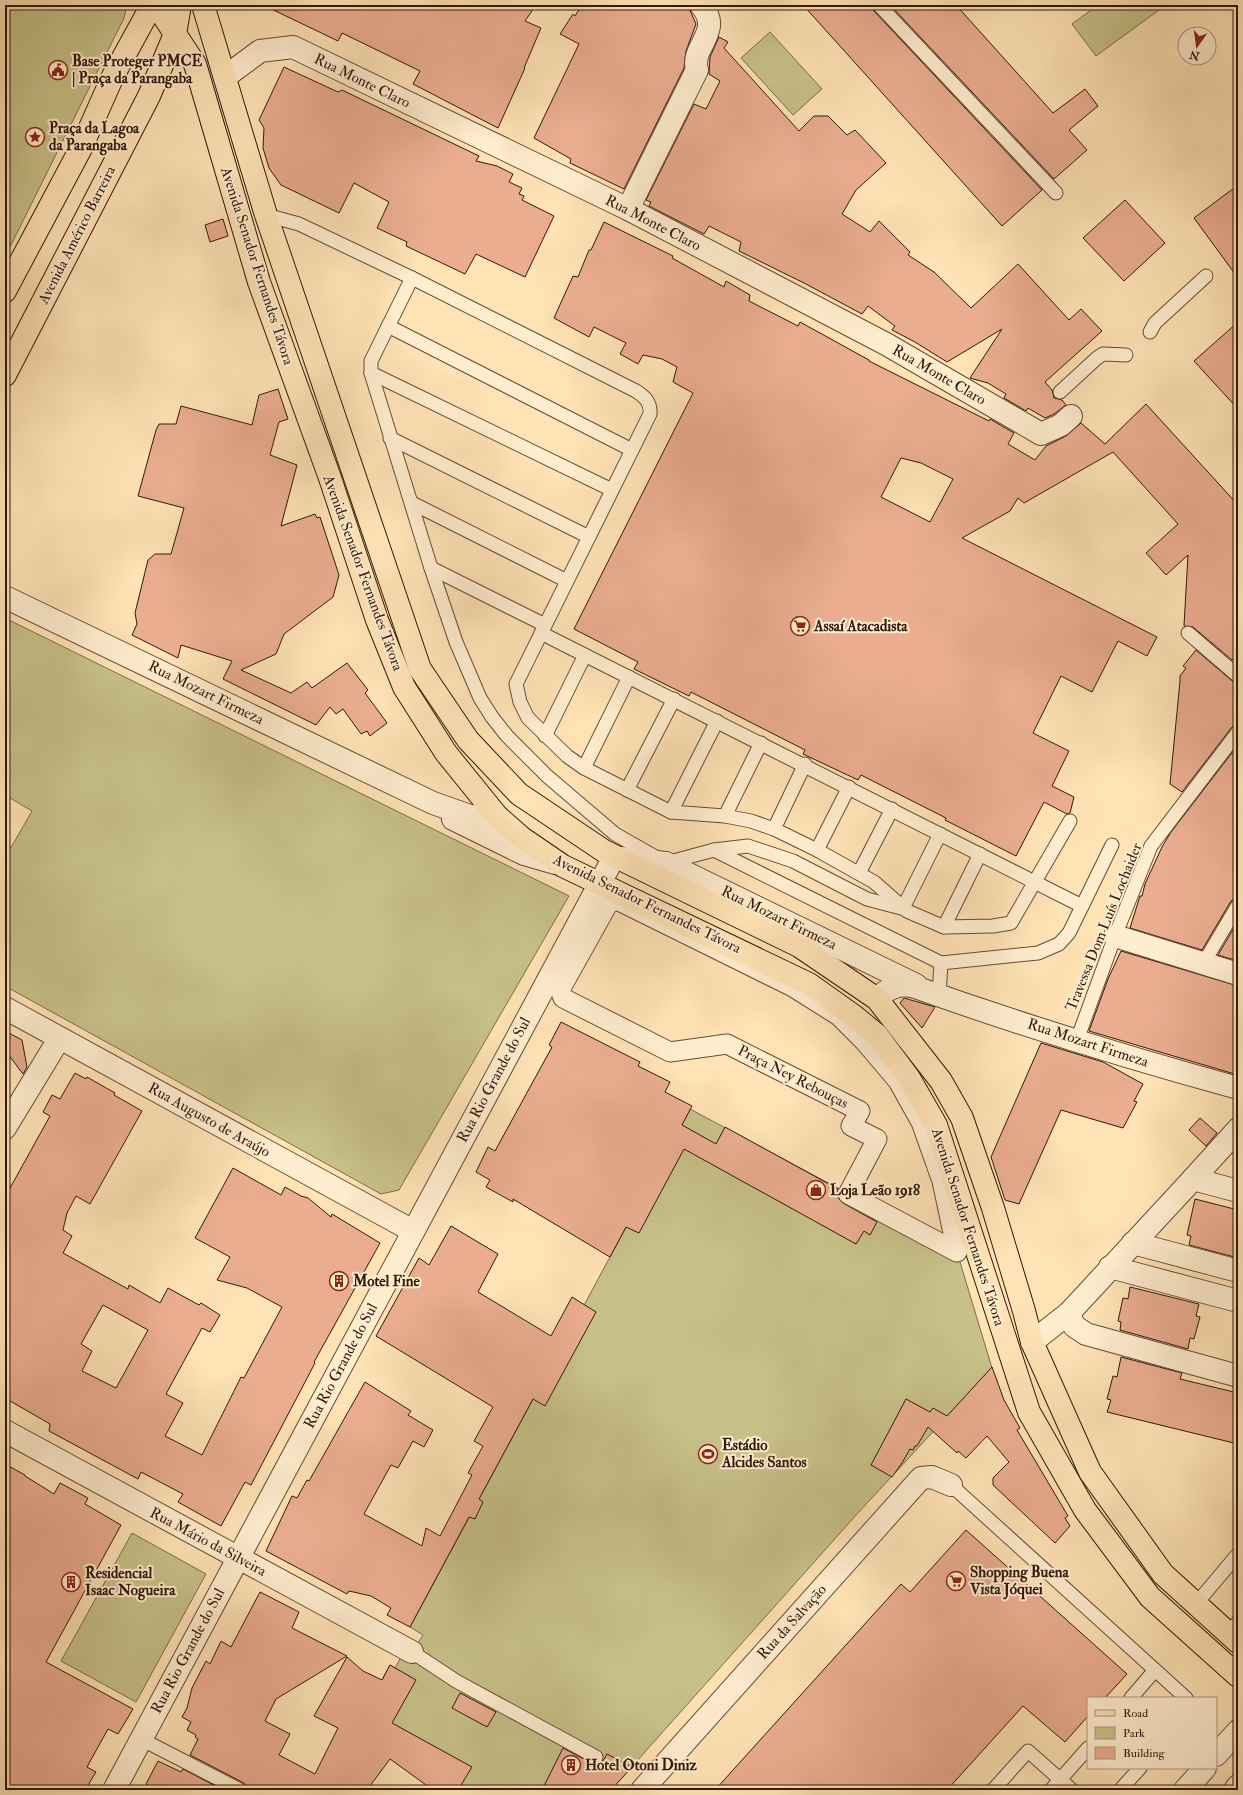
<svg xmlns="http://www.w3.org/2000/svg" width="1243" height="1795" font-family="'IM FELL Double Pica',serif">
  <rect width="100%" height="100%" fill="#ffe3b5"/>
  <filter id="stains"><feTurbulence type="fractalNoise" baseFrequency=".005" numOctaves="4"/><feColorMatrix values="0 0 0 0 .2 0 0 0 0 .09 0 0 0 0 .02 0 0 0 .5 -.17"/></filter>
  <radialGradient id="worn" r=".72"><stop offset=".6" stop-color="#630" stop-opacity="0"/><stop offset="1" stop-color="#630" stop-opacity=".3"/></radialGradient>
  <g fill="#c7c188" stroke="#7c6c49">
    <polygon points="5,5 127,5 124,18 5,257"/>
    <polygon points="1098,5 1155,5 1159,10 1096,56 1072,24"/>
    <polygon points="770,32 822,89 793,115 741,58"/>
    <polygon points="5,618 569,896 399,1190 381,1194 5,986 5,858 32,811 5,795"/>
    <polygon points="690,1109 957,1252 992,1368 857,1514 611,1790 433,1790 367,1707 390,1665 395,1668 401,1657 412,1652 423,1635 410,1627"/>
    <polygon points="132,1533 206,1574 136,1702 61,1661"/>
  </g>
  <g fill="#eaad90" stroke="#32180a" fill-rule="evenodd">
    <polygon points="263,5 536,5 525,21 541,28 524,68 525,68 498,128 413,84 420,71 342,33 338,41"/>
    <polygon points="582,5 685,5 689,8 696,24 686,51 684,68 624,189 570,163 571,159 534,138 579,44 560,34 573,14 575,16"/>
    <polygon points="803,5 871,5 873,10 1042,190 1002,226"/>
    <polygon points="890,5 956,5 1053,113 1085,89 1098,106 1069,130 1087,150 1054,179"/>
    <polygon points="719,37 728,42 724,48 799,131 814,116 828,116 847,135 855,130 886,163 856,190 842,214 870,232 879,221 910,252 908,255 934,272 971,308 1018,264 1069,320 1081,309 1102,331 1045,382 1052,390 1054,398 1062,400 1066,405 1054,414 1045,418 1028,408 1026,411 1004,398 1006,394 988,383 970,378 1002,329 947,362 915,342 892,330 895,326 868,306 862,314 804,283 739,251 741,242 709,226 704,234 649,206 651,202 646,200 694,104 706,109 720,81 709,74 710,57"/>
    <polygon points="284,67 338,92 342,90 479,156 476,161 497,166 513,174 509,182 522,188 519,194 524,196 522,200 554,216 525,277 476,254 465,274 406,246 407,242 377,228 389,202 354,183 339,213 281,185 269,168 263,148 264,128 259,120"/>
    <polygon points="1238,185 1238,278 1194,218"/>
    <polygon points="1125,200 1165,243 1124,281 1083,238"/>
    <polygon points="223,219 228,236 210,242 205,225"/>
    <path d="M604 222 673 256 672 258 724 287 726 281 750 295 749 301 798 326 800 322 869 360V361L989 421 990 419 1014 433 1008 444 1035 460 1046 446 1066 436 1081 423 1105 444 1146 404 1238 505V653L1232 660 1193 627 1184 626 1188 555 1166 575 1146 553 1178 524 1113 452 1024 503 1018 498 1010 511 962 538 1157 637 1147 656 1118 641 1092 692 1061 676 1033 733 1069 751 1052 786 1074 797 1070 813 1067 814 1044 802 1016 856 945 820 946 818 861 775 858 780 803 754 805 750 691 692 689 696 634 669 638 662 574 629 693 393 673 382 677 367 662 359 643 355 638 364 620 354 626 343 594 327 589 337 554 318 573 276 578 277 589 250H591ZM901 458 921 463 953 479 930 522 881 497Z"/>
    <polygon points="1238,322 1238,409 1194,361"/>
    <polygon points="278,389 288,419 279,422 270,455 297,465 281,526 315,514 317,518 320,517 339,575 333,597 284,634 276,654 241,670 291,693 307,682 312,688 347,663 368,690 365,693 387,723 370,736 367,731 361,734 343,709 336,714 330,707 316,725 223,679 232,661 181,645 178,658 132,635 137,624 135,613 148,560 155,554 171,554 184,508 138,496 156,430 159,424 176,424 181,406 252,425 259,395"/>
    <polygon points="1196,650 1238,686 1238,724 1232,727 1182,792 1170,784 1180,681 1180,676 1186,668 1183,666"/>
    <polygon points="1238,745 1238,897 1231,901 1202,950 1130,928 1140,896 1142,896 1145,884 1162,847 1171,832"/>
    <polygon points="1238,921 1238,961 1218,955"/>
    <polygon points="1121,951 1238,986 1238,1075 1089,1031 1108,979"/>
    <polygon points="904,998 935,1007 922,1028 900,1003"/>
    <polygon points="561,1022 640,1062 638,1066 670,1082 665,1092 692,1106 682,1125 716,1144 725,1127 838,1189 837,1195 839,1199 843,1203 877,1222 870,1235 864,1231 856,1244 684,1149 639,1233 626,1227 610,1257 513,1199 513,1202 486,1187 490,1180 476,1172 488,1147 495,1151 552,1047 549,1045"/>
    <polygon points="5,1031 22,1040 27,1067 23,1074 5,1050"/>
    <polygon points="1041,1043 1103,1062 1143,1084 1134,1101 1137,1102 1123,1128 1061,1110 1019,1204 1005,1200 991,1157"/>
    <path d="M75 1073 86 1079 87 1077 115 1093 114 1095 142 1111 90 1204 76 1196 67 1213 63 1230 72 1236 63 1253 128 1289 129 1285 160 1303 168 1288 199 1305 201 1303 220 1315 210 1332 202 1328 166 1394 183 1403 165 1436 202 1455 241 1377 244 1378 282 1307 247 1288 217 1280 230 1257 195 1238 233 1168 281 1195 285 1187 301 1196 308 1198 331 1217 332 1214 380 1243 314 1362 315 1363 251 1485 245 1482 221 1526 178 1502 183 1494 141 1472 138 1479 49 1431 50 1424 5 1398V1197L50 1116 43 1112 52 1095 60 1099ZM103 1305 148 1330 116 1388 82 1371 92 1351 81 1344Z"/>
    <polygon points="1200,1118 1217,1133 1206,1146 1189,1130"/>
    <polygon points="1195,1199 1238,1210 1238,1258 1189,1245 1191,1236 1187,1235"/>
    <polygon points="451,1226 498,1254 478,1292 551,1336 572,1297 596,1312 545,1406 533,1399 479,1499 483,1502 475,1519 469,1517 410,1627 387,1615 391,1608 371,1596 349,1591 347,1594 266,1551 292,1496 297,1498 307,1480 309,1481 365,1382 411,1411 408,1415 433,1430 424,1447 413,1441 398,1468 391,1465 364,1514 422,1546 426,1528 440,1536 472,1475 468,1473 483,1446 474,1441 493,1407 376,1336 419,1258 429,1265"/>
    <polygon points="1130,1287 1199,1304 1196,1316 1200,1317 1194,1339 1190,1338 1188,1349 1120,1330 1121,1322 1118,1321 1123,1298 1128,1299"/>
    <polygon points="1121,1357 1182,1373 1180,1379 1238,1393 1238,1444 1107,1412 1111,1400 1107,1399 1113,1376 1117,1377"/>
    <polygon points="992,1367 1004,1400 1020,1428 1017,1430 1068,1516 1065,1518 1070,1526 1055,1543 993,1485 993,1478 1009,1462 987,1436 966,1458 958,1451 957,1453 928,1427 917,1446 915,1446 913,1450 910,1449 902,1463 892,1477 871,1465 906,1399 930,1412 933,1408 947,1416"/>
    <polygon points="5,1464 25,1475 25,1476 54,1494 60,1483 88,1498 85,1504 121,1525 46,1662 133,1709 118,1734 108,1729 87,1767 96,1772 85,1790 5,1790"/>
    <polygon points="966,1530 1127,1674 1105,1698 1088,1698 1088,1716 1065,1742 1023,1706 947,1790 715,1790 901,1584 910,1592"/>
    <polygon points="260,1592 299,1612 292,1628 347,1656 276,1699 265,1721 290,1734 279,1755 315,1774 338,1728 314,1716 347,1657 363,1671 382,1680 390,1665 416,1680 392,1723 472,1767 458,1790 433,1790 390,1759 367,1790 248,1790 244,1783 190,1755 198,1739 195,1737 196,1735 187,1730 191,1722 182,1717 187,1708 192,1688 206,1661 210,1664 221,1641 231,1647"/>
    <polygon points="460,1693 496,1712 487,1727 452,1708"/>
    <polygon points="563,1748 593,1764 600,1766 607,1754 632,1767 611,1790 542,1790"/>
    <polygon points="158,1761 181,1772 183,1769 223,1790 156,1790 146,1784"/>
  </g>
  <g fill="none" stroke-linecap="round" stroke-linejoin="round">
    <g stroke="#654b35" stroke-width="15">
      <g id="service">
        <polyline points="879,5 1056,193"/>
        <path d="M266 215 299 224 412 278 636 391C645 397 651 402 650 414L516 684 520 702 528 718 567 756 584 768 671 812 725 816 751 821 774 829 817 850 874 882 907 911 944 927 993 926 1011 923 1070 821"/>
        <polyline points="412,278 371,361 371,373 431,568 456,642 480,698 492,717 507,736 547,776 615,834 666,863 714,850 748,846 793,861 867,899 901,908"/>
        <polyline points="388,326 632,450"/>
        <polyline points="1150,332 1155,323 1206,276"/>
        <polyline points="371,373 612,490"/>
        <polyline points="1060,392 1097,358 1103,354 1126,355"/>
        <polyline points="390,438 589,537"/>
        <polyline points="412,503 567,581"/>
        <polyline points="431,568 545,625"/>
        <polyline points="541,633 1082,906"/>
        <polyline points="1188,633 1238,676"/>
        <polyline points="545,736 585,655"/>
        <polyline points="584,768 629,677"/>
        <polyline points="627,790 674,699"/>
        <polyline points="671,812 717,721"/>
        <polyline points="725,816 761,743"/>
        <polyline points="774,829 805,764"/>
        <polyline points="714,850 941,963 1038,953 1059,944 1069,933 1112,845"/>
        <polyline points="817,850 849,787"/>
        <polyline points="859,873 892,809"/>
        <polyline points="903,908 940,834"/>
        <polyline points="944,927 980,854"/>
        <polyline points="1203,964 1238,905"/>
        <polyline points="939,995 941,963"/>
        <polyline points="1077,1040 1115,936 1151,846 1238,732"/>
        <polyline points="951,1485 1186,1698"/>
        <polyline points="1196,1604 1238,1554"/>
        <polyline points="1228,1633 1238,1622"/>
        <polyline points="412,1652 456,1681 596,1757"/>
        <polyline points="1131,1698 1155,1670"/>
        <polyline points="141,1739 240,1790"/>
        <polyline points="993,1790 1028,1751 1072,1790"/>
        <polyline points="1051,1790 1088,1748"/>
        <polyline points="1120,1790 1140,1768"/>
      </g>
    </g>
    <g stroke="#654b35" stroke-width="21">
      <polygon id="pedestrian" points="617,900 793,987 839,1016 865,1042 898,1081 921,1122 942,1181 957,1252 848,1194 877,1139 851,1126 860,1111 727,1044 670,1052 563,998 560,990 608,904"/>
    </g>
    <g stroke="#654b35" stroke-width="24">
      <g id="minor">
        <polyline points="225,77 260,51 293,47 628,209 886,344 1041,434 1061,425 1071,416"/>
        <path d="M628 209 697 70C690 46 724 32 701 5"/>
        <polyline points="5,597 433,803 470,816 497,816"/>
        <polyline points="453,819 524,854 555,863"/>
        <polyline points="621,858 666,863 916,985"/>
        <polyline points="1115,936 1238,974"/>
        <path d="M877 999C888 988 897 984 912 986 1019 1024 1128 1058 1238 1088"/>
        <polyline points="5,1008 413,1231"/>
        <polyline points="5,1128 59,1039"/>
        <polyline points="1193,1179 1238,1191"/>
        <polyline points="1133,1243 1238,1271"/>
        <polyline points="1110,1267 1238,1301"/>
        <polyline points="1069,1313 1074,1326 1086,1334 1238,1376"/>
        <polyline points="1032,1342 1069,1313 1193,1179 1238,1129"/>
        <polyline points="5,1431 412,1652"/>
        <polyline points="1216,1755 1238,1731"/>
        <polyline points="642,1790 921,1478 932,1477 951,1485"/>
        <polyline points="1185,1790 1205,1768"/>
        <polyline points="1235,1790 1238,1786"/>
      </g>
    </g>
    <g stroke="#654b35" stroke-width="24">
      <polyline id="tertiary" points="114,1790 614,857"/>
    </g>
    <g stroke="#32180a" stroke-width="24">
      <g id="primary">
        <polyline points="156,5 195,64 259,282 330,478 377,620 404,687 446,753 497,816 522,838 563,866 809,984 854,1016 877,1035 909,1078 936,1125 1029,1412 1085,1510 1150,1597 1238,1676"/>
        <polyline points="203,5 266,215 420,669 468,740 519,794 604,851 799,946 877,999 941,1081 962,1118 993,1208 1024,1311 1032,1342 1090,1472 1163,1574 1238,1642"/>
        <polyline points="5,291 81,148 113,76 152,5"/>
        <polyline points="5,375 149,96 175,34 180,5"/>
      </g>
    </g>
    <use href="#service" stroke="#ffedcf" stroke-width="13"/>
    <use href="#pedestrian" stroke="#ffedcf" stroke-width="19"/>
    <use href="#minor" stroke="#ffedcf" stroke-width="22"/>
    <use href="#tertiary" stroke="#ffedcf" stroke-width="22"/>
    <use href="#primary" stroke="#ffe3b5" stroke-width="22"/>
  </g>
  <defs>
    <g id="civic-ring" transform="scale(1)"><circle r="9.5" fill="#ffedcf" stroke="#8f2418" stroke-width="1.5"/><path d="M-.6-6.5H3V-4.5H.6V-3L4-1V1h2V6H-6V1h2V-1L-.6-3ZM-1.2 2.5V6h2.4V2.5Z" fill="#8f2418"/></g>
    <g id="sight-ring" transform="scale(1)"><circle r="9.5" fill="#ffedcf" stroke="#8f2418" stroke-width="1.5"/><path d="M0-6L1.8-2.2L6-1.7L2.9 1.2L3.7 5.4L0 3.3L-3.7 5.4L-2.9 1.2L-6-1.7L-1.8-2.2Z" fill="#8f2418"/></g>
    <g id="supermarket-ring" transform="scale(1)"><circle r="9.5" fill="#ffedcf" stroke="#8f2418" stroke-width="1.5"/><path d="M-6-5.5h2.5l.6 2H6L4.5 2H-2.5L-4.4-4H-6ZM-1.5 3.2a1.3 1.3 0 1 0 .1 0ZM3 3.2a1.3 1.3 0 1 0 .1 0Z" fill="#8f2418"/></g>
    <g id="shop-ring" transform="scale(1)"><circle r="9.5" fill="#ffedcf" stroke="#8f2418" stroke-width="1.5"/><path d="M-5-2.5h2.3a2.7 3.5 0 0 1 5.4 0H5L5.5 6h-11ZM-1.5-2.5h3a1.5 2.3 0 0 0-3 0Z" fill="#8f2418"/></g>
    <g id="building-ring" transform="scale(1)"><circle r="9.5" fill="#ffedcf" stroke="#8f2418" stroke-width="1.5"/><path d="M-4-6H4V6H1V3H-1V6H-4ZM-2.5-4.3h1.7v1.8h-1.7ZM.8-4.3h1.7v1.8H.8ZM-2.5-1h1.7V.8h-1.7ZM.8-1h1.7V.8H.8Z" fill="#8f2418"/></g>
    <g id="stadium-ring" transform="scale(1)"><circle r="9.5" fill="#ffedcf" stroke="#8f2418" stroke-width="1.5"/><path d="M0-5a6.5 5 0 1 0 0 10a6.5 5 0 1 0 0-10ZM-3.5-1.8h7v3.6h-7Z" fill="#8f2418"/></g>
  </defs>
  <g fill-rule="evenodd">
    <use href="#civic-ring" x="58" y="70"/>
    <use href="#sight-ring" x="35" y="137"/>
    <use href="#supermarket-ring" x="800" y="626"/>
    <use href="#shop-ring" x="816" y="1190"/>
    <use href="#building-ring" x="339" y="1281"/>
    <use href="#stadium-ring" x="708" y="1454"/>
    <use href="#supermarket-ring" x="956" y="1581"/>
    <use href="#building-ring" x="71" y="1582"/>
    <use href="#building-ring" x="571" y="1765"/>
  </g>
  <g text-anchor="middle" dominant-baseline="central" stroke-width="4" stroke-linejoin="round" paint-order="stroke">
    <g font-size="15" font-weight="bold" fill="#32180a" stroke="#ffedcf" text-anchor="start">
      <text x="72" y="61">Base Proteger PMCE<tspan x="72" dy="17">| Praça da Parangaba</tspan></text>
      <text x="49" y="128">Praça da Lagoa<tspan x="49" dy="17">da Parangaba</tspan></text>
      <text x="814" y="626">Assaí Atacadista</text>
      <text x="830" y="1190">Loja Leão 1918</text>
      <text x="353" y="1281">Motel Fine</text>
      <text x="722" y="1445">Estádio<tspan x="722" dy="17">Alcides Santos</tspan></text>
      <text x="970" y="1572">Shopping Buena<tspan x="970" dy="17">Vista Jóquei</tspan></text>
      <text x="85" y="1573">Residencial<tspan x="85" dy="17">Isaac Nogueira</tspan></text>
      <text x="585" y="1765">Hotel Otoni Diniz</text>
    </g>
    <g font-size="15" fill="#32180a" stroke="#ffedcf">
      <text transform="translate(362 81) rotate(26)">Rua Monte Claro</text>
      <text transform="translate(653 223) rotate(27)">Rua Monte Claro</text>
      <text transform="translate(77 235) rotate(-63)">Avenida Américo Barreira</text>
      <text transform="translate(257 266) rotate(72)">Avenida Senador Fernandes Távora</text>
      <text transform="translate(939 375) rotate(30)">Rua Monte Claro</text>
      <text transform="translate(363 573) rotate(70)">Avenida Senador Fernandes Távora</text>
      <text transform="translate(206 693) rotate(26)">Rua Mozart Firmeza</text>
      <text transform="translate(647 904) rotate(26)">Avenida Senador Fernandes Távora</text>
      <text transform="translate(779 918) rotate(26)">Rua Mozart Firmeza</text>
      <text transform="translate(1104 927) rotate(-68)">Travessa Dom Luís Lochaider</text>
      <text transform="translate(1088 1043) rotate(18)">Rua Mozart Firmeza</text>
      <text transform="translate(793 1077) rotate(27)">Praça Ney Rebouças</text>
      <text transform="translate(494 1080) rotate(-62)">Rua Rio Grande do Sul</text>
      <text transform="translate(209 1120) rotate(29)">Rua Augusto de Araújo</text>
      <text transform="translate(968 1227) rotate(72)">Avenida Senador Fernandes Távora</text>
      <text transform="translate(341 1366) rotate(-62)">Rua Rio Grande do Sul</text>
      <text transform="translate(208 1542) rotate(28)">Rua Mário da Silveira</text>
      <text transform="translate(792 1622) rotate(-48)">Rua da Salvação</text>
      <text transform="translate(188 1651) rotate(-62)">Rua Rio Grande do Sul</text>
    </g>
  </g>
  <rect width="1243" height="1795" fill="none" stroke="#ffe3b5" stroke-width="20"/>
  <rect x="6" y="6" width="1231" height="1783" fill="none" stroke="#32180a" stroke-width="2"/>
  <rect x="10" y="10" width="1223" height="1775" fill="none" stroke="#32180a"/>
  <rect x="1087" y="1697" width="130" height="72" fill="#ffedcf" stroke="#ad9880"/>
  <rect x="1095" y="1710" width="20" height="6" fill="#ffe3b5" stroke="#ad9880"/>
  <text x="1123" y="1717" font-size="12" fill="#32180a">Road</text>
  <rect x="1095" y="1727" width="20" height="12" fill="#c7c188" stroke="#ad9880"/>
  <text x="1123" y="1737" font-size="12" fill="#32180a">Park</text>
  <rect x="1095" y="1747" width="20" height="12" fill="#eaad90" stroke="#ad9880"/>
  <text x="1123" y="1757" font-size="12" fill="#32180a">Building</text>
  <g transform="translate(1197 46) rotate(194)"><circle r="19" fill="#ffedcf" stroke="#ad9880"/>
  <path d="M0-3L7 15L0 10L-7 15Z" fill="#8f2418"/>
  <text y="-6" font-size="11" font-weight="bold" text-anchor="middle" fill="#32180a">N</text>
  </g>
  <rect width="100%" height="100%" filter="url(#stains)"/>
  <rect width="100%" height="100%" fill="url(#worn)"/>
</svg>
